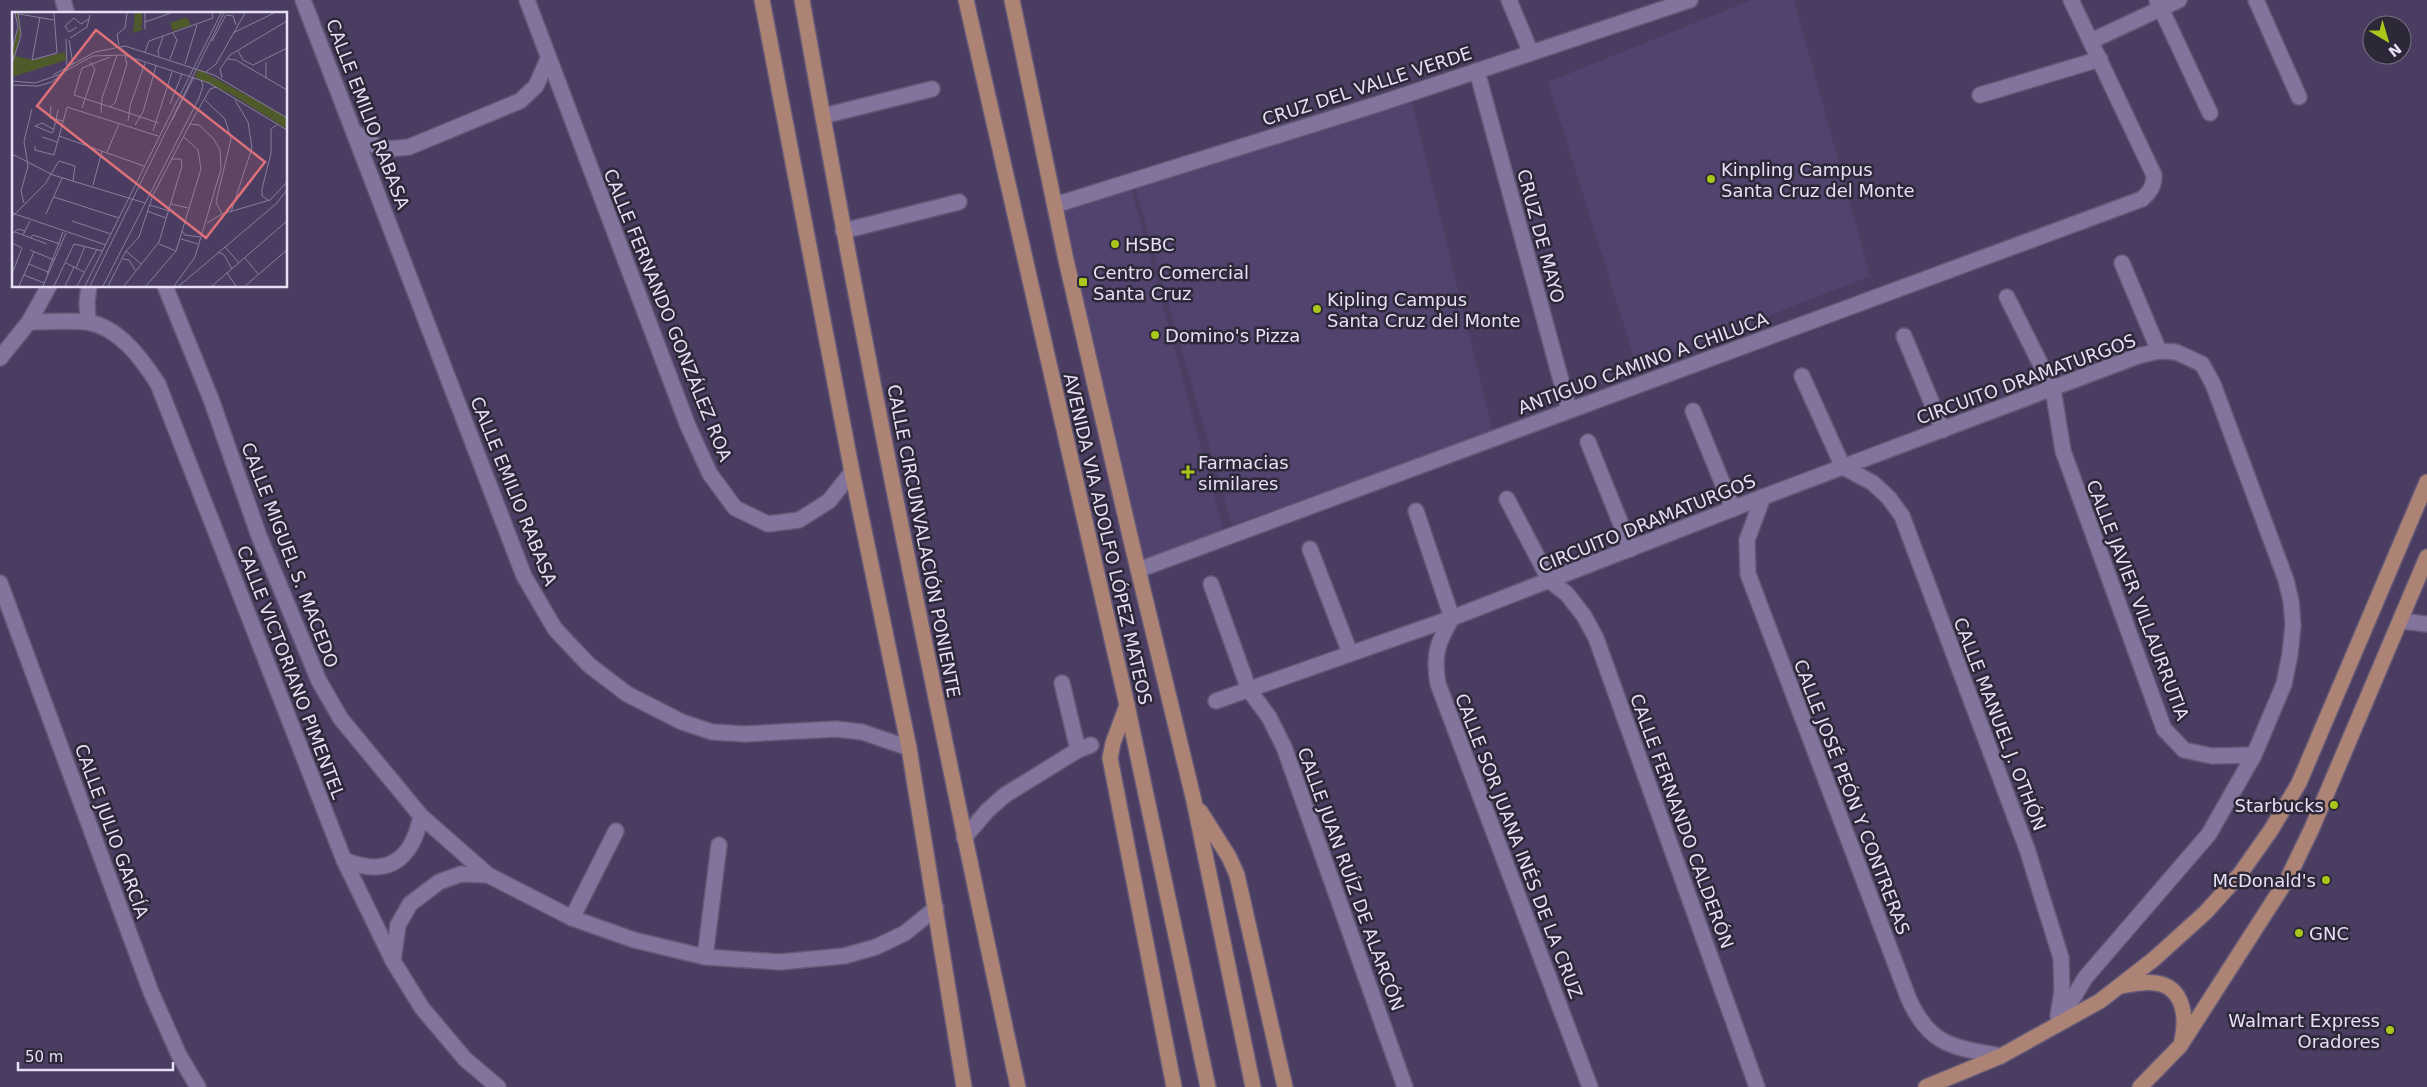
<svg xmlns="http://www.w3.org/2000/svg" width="2427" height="1087" font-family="'DejaVu Sans',sans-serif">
  <rect width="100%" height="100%" fill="#4a3d61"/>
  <g fill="#52436e">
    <polygon points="1752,0 1794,0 1870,276 1637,367 1548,82"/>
    <polygon points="1411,99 1493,432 1232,525 1135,187"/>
    <polygon points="1131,188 1224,532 1144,565 1057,210"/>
  </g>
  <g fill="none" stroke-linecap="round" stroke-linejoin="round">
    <g stroke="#635876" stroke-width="18">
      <g id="minor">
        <polyline points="63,0 67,14"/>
        <polyline points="303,0 524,576 555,629 589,665 627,694 682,722 712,732 745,734 836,729 862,732 909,748"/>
        <polyline points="527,0 688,426 710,474 735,508 768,524 799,520 829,501 852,472"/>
        <polyline points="1509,0 1531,53"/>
        <polyline points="2157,0 2210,113"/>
        <polyline points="2256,0 2299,97"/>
        <polyline points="2091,41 2179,0"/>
        <polyline points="1477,71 1569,410"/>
        <polyline points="1980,95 2100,59"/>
        <polyline points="823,116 932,89"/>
        <polyline points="356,133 371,144 389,149 409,147 520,101 536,86 548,59"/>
        <polyline points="1055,205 1378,104 1690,0"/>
        <polyline points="843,231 959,202"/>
        <polyline points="2122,263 2159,351"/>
        <polyline points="165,286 211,399 259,536 319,681 341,719 421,816 488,875 572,918 634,940 705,957 780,962 844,956 876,947 905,933 936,908"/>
        <polyline points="2007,297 2053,389 2063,451 2164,729 2184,750 2212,756 2254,755"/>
        <path d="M29 322C48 322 69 320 87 322 119 327 142 359 158 384L344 860 393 961 422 1008 465 1059 498 1087"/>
        <polyline points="88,322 87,302 89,286"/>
        <polyline points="1904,336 1943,430"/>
        <polyline points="0,358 29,322 49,286"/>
        <polyline points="1802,376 1843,467 1873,483 1889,498 1902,516 2027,849 2061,958 2062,991 2058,1016"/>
        <polyline points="1693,411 1733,509"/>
        <polyline points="1588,442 1631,549"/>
        <path d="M1763 497 1747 540 1748 574 1908 997C1929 1046 1953 1047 2001 1056"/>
        <polyline points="1507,499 1550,581 1567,594 1584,616 1596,638 1757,1087"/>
        <path d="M1416 511 1452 618C1437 643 1433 655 1438 684L1590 1087"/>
        <polyline points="1310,549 1350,653"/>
        <path d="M1138 570 2142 199C2150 192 2154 186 2154 175L2071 0"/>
        <polyline points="0,583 151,992 179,1055 198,1087"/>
        <polyline points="1211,584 1249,690 1269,717 1284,747 1405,1087"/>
        <polyline points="2401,621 2427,624"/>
        <polyline points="1062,683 1078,750"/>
        <polyline points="1216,701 1452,618 1763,497 2138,356 2159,351 2176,352 2202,364 2213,384 2286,580 2291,601 2293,625 2290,654 2284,684 2254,755 2209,834 2085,978 2057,1025"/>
        <polyline points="964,838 987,811 1005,795 1078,750 1091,745"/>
        <path d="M344 860C388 878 412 860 421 816"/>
        <polyline points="572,918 616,831"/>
        <polyline points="705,957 719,845"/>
        <polyline points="393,961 398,925 410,904 439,882 461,874 488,875"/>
      </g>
    </g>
    <g stroke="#635876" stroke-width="18">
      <g id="major">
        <polyline points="762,0 852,472 909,748 964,1087"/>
        <path d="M802 0C866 364 940 726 1018 1087"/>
        <polyline points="966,0 1127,705 1208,1087"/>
        <polyline points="1012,0 1066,260 1130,536 1194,801 1253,1087"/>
        <polyline points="1127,705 1113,743 1110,758 1174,1087"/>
        <polyline points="1200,811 1229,857 1237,875 1285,1087"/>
        <path d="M2121 986C2132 984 2144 981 2156 983 2184 987 2187 1018 2182 1040"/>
        <polyline points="1926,1087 2001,1056 2100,1001 2154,959 2206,912 2240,874 2271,830 2299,783 2427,482"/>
        <polyline points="2140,1087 2180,1046 2288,878 2312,828 2427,557"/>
      </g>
    </g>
    <use href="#minor" stroke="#82749c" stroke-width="15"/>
    <use href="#major" stroke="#ac8375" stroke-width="15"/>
  </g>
  <g fill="#a9c719" stroke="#2d2838" stroke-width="2">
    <circle cx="1711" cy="179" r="5"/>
    <circle cx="1115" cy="244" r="5"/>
    <rect x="1078" y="277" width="10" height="10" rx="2.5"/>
    <circle cx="1317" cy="309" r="5"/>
    <circle cx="1155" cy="335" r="5"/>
    <path d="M1185.5 464.5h5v5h5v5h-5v5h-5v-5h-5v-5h5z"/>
    <circle cx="2334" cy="805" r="5"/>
    <circle cx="2326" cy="880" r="5"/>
    <circle cx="2299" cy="933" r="5"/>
    <circle cx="2390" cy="1030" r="5"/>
  </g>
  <g text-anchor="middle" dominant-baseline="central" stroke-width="5" stroke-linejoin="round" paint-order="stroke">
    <g font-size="18" fill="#e6dff5" stroke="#2d2838">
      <text transform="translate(1367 86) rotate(-18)">CRUZ DEL VALLE VERDE</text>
      <text transform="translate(368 114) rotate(69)">CALLE EMILIO RABASA</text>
      <text transform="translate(1541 236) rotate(75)">CRUZ DE MAYO</text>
      <text transform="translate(668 315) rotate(68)">CALLE FERNANDO GONZÁLEZ ROA</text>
      <text transform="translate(1643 363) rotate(-20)">ANTIGUO CAMINO A CHILUCA</text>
      <text transform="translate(2026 379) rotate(-20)">CIRCUITO DRAMATURGOS</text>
      <text transform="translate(514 491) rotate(68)">CALLE EMILIO RABASA</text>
      <text transform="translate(1647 523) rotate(-22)">CIRCUITO DRAMATURGOS</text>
      <text transform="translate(1108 539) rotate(77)">AVENIDA VIA ADOLFO LÓPEZ MATEOS</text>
      <text transform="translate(924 541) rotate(79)">CALLE CIRCUNVALACIÓN PONIENTE</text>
      <text transform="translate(290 555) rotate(69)">CALLE MIGUEL S. MACEDO</text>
      <text transform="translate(2138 600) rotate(69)">CALLE JAVIER VILLAURRUTIA</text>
      <text transform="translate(291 672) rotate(69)">CALLE VICTORIANO PIMENTEL</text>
      <text transform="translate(2000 724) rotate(69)">CALLE MANUEL J. OTHÓN</text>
      <text transform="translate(1852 797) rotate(69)">CALLE JOSÉ PEÓN Y CONTRERAS</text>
      <text transform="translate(1682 821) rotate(70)">CALLE FERNANDO CALDERÓN</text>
      <text transform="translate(112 831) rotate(70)">CALLE JULIO GARCÍA</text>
      <text transform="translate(1519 846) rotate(69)">CALLE SOR JUANA INÉS DE LA CRUZ</text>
      <text transform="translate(1351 879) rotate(70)">CALLE JUAN RUÍZ DE ALARCÓN</text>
    </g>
    <g font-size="18" fill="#e6dff5" stroke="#2d2838" text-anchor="start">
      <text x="1721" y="169">Kinpling Campus<tspan x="1721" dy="21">Santa Cruz del Monte</tspan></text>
      <text x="1125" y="244">HSBC</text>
      <text x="1093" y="272">Centro Comercial<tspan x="1093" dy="21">Santa Cruz</tspan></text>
      <text x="1327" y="299">Kipling Campus<tspan x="1327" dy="21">Santa Cruz del Monte</tspan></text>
      <text x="1165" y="335">Domino's Pizza</text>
      <text x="1198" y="462">Farmacias<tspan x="1198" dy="21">similares</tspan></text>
      <text x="2324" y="805" text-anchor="end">Starbucks</text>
      <text x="2316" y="880" text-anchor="end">McDonald's</text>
      <text x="2309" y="933">GNC</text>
      <text x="2380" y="1020" text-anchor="end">Walmart Express<tspan x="2380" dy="21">Oradores</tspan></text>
    </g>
  </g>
  <g transform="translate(12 12)">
    <rect width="275" height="275" fill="#4a3d61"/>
    <path d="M4 1H6L9 19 3 44 21 48 53 40 54 48 0 65V39L7 15ZM123 1H130V13L123 15 130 14V18L121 21ZM175 5 179 13 161 19 158 11ZM186 57 275 105V117L219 82 183 65Z" fill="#4f5a2a"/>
    <path fill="none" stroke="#887e9c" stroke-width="1" d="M133 1V17M7 2 42 8M28 5 20 48 45 41 42 1M133 10 159 1M65 15 57 20 53 14 62 6 69 12 78 6M221 21 262 1M58 26 75 15 78 3M54 27 55 55M57 28 61 52M200 29 214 3 221 4 224 13M107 33 105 22 113 16 115 1M0 38 6 15 3 1M226 39 231 48 241 53 275 36M133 40 137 29 201 6 200 1M147 44 146 39 151 25M98 45 70 56 62 83 147 111M158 47 165 28 161 21M216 47 224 48 275 78M1 49 9 23 6 1M173 52 185 13M194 60 204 52 233 1M41 63 83 40 113 34 202 63 275 106M210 66 208 57 218 43 275 9M254 66V50M0 69 23 71 46 63 81 44 112 43 197 71 275 118M0 73 26 74 40 70 49 62M193 88 213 107 219 127 204 190 210 202M158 92 170 62M39 94 38 106 51 109M98 95 103 91 115 52 113 44M70 96 83 57 78 50M89 101 90 86 105 43M160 108 182 65M116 109 118 94 133 51M123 113 131 100 144 54M41 117 30 111 23 114 40 121 41 120 44 108 46 98M141 119 160 60M47 124 132 154M30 125 45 130M23 134V138L42 143M95 140 107 112M0 142 41 163 133 191M42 143 55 95 146 124M47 149 63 154 61 169M81 173 90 139M42 185 107 206M256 188 250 184V177L259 141V117L266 112M12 191 9 179 16 154 12 129 20 97M159 192 176 196M138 193 157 199M135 199 154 206M219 200 240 136 236 110 223 88M0 201 94 233M34 202 50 166M0 205 33 172 47 149M60 209 99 222M195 211 210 202 258 188 275 170M170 219 173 223 188 225M3 220 35 232M0 222 6 217 13 219M11 223 18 209M18 226 21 223 48 232M169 227 186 232M0 231 10 236 0 262M147 232 164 239M213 235 227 251M18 238 42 248M114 239 129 252M206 240 212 243 220 257M233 246 247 263M111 247 117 248 123 258M54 251 72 260M17 252 36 260M64 256 73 234M215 261 224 274M35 262 51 220M12 263 32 271M7 274 22 240M31 274 54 221M42 274 62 232 91 239M53 274 62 255M65 274 85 237M73 274 209 1M78 274 212 1M91 274 187 86 191 74 189 68M96 274 114 239 127 225 141 183 178 112 198 77 204 75M112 274 147 230 170 154 169 147H160M134 274 164 239 189 157 186 138 172 125M162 274 183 245 209 157 208 138 201 126 187 113 178 112M167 274 265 191 275 178M200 274 275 209M233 274 275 238"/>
    <path fill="#dc717a" fill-opacity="0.15" stroke="#dc717a" stroke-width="2.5" d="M84 18 253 150 194 226 25 94Z"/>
    <rect width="275" height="275" fill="none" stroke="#e6dff5" stroke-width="2.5"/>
  </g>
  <g transform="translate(2387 40) rotate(142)"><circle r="24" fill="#2d2838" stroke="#777184"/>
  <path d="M0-4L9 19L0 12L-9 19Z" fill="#a9c719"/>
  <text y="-8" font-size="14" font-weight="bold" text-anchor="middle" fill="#e6dff5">N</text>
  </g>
  <path d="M18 1062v8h155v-8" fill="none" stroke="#e6dff5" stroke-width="2.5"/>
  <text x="25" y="1062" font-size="15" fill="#e6dff5" stroke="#2d2838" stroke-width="4" paint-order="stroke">50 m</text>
</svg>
